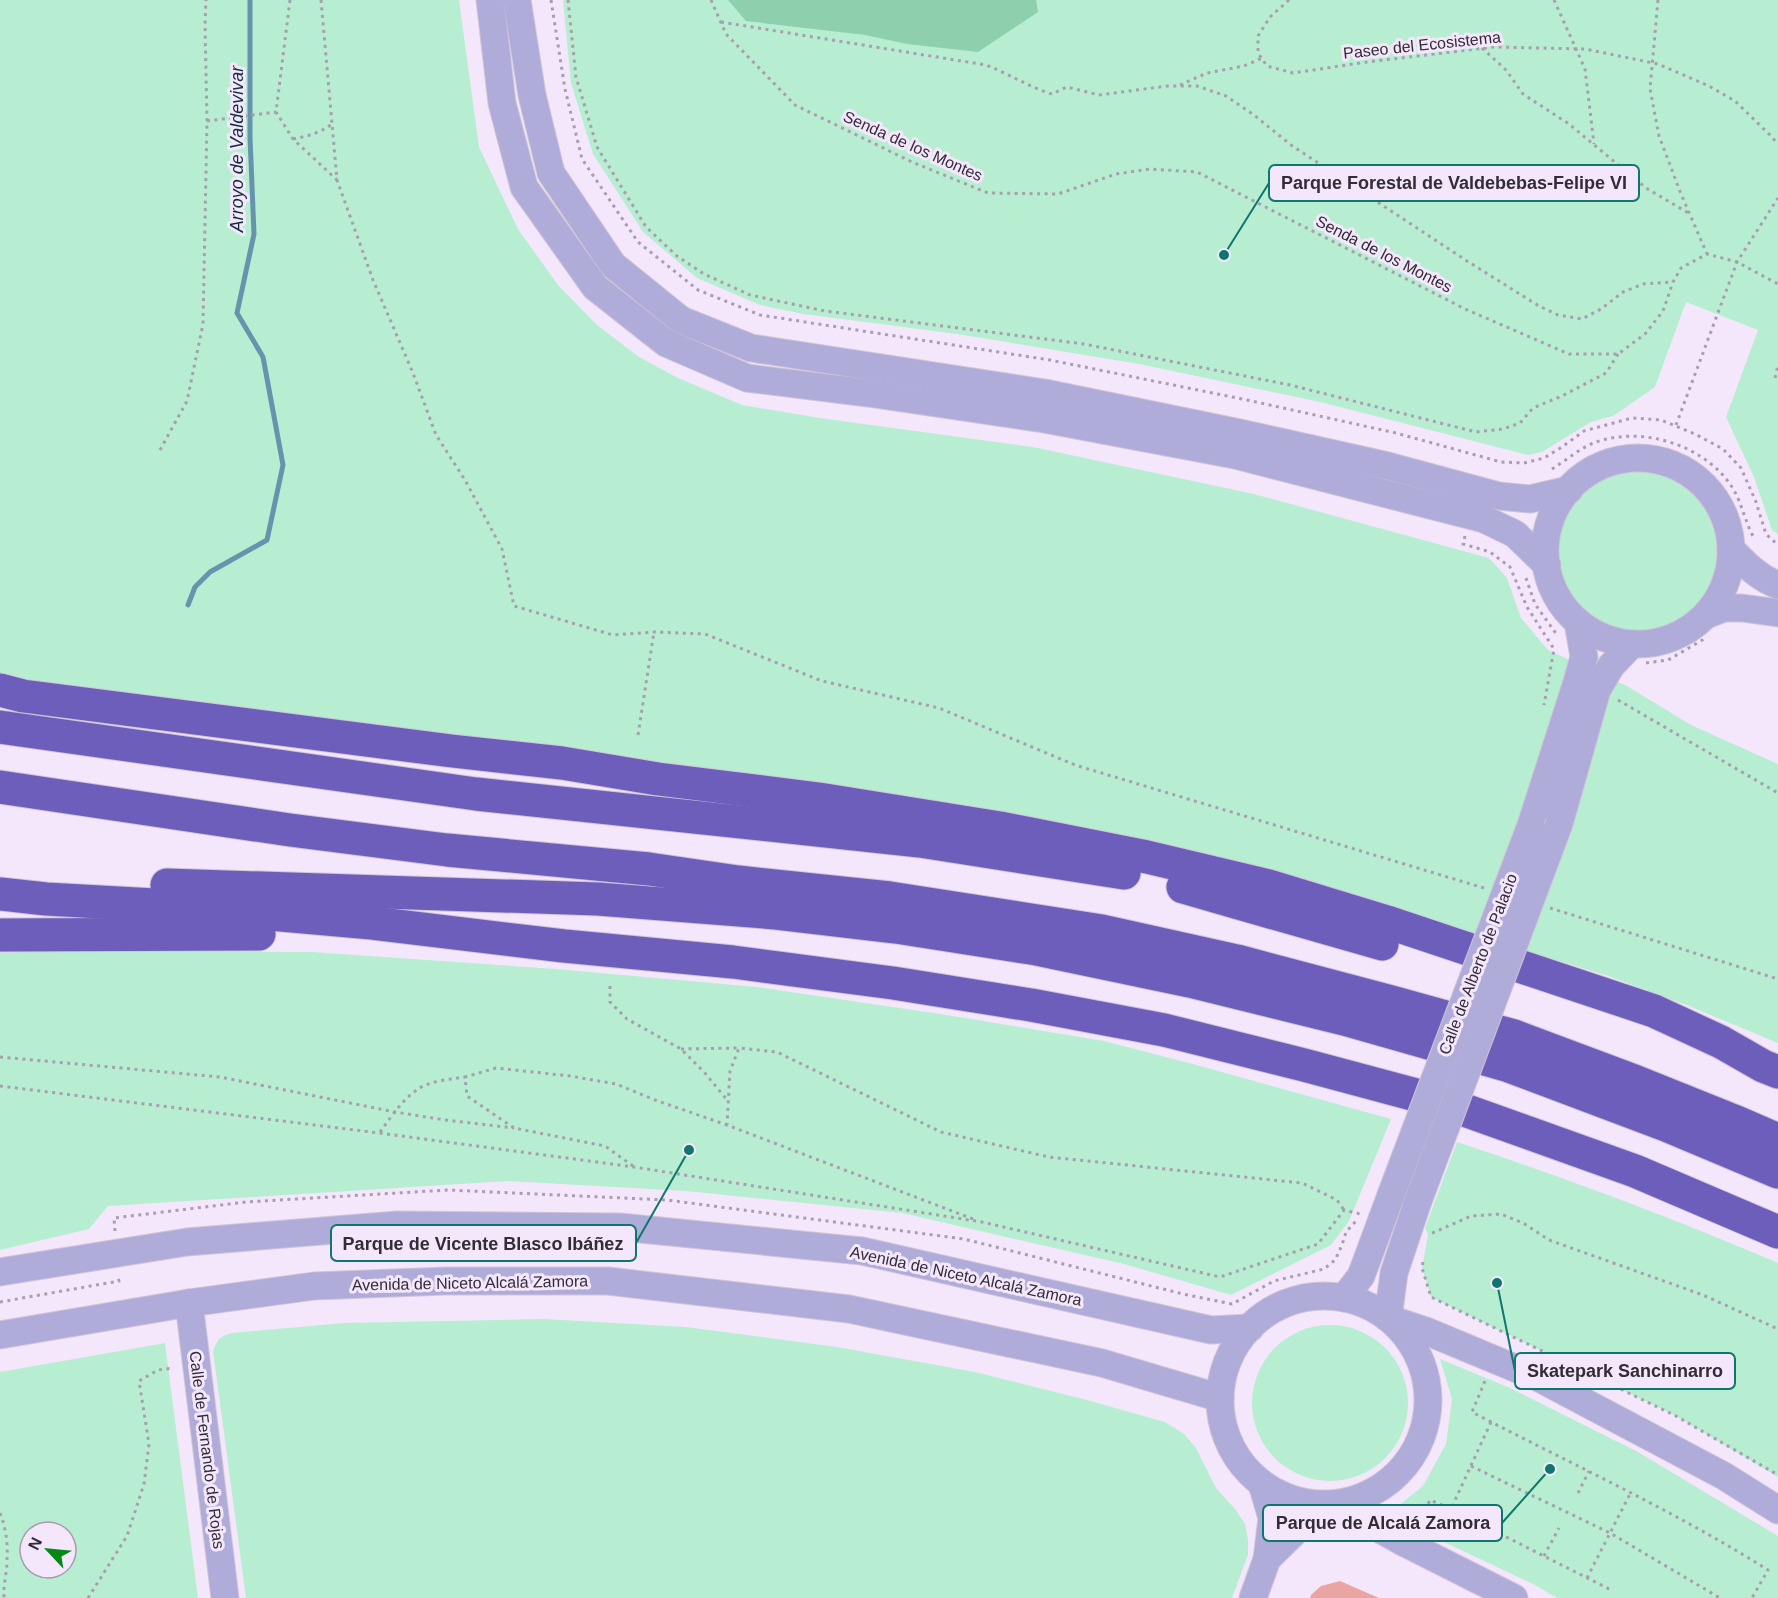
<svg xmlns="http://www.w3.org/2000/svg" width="1778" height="1598" font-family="Arial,sans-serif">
  <rect width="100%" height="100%" fill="#f4e7fc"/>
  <g fill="#b7eed1" fill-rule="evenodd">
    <polygon points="0,0 459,0 479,147 518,229 558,285 597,325 639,357 678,378 742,405 820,418 1033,447 1254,494 1489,558 1507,578 1521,618 1548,650 1627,686 1691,725 1778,764 1778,1043 1689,1006 1608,976 1355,898 174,708 0,677"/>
    <polygon points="563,0 1778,0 1778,534 1772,530 1754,477 1726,417 1758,330 1686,302 1655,387 1613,416 1591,422 1542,452 1528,455 1320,402 1139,364 957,334 803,314 760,305 697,278 643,232 593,154 571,83"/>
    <circle cx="1637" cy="551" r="80"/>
    <polygon points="56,951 312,952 556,969 757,987 947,1015 1104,1041 1193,1064 1391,1119 1349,1221 1331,1245 1231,1295 1124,1264 902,1213 686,1191 508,1181 108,1206 89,1229 0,1250 0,953"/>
    <path d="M1457 1142C1566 1178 1673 1218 1778 1263V1477L1676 1416 1431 1297 1422 1268 1428 1235 1425 1228Z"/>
    <path d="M544 1319 686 1327 837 1347 975 1372 1087 1400 1165 1422 1184 1434 1196 1448 1216 1488 1236 1510 1245 1524 1248 1540V1555L1232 1598H246L213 1351C217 1340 220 1336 232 1333L344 1323Z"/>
    <circle cx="1330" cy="1403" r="78"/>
    <path d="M165 1343 198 1598H0V1372ZM30 1532H66V1568H30Z"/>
    <polygon points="1440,1359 1510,1388 1638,1452 1778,1536 1778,1598 1557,1598 1535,1585 1387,1515 1423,1486 1446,1444 1452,1399"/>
  </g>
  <polygon fill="#8ecfae" points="728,0 1036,0 1038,12 978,52 907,44 865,35 746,21"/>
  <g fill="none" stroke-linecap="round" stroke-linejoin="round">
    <polyline stroke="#6694ac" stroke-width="5" points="188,605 195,587 210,572 267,540 283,465 263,357 237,313 254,234 250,137 250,0"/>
  </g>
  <polygon fill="#e9a5a1" points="1340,1581 1379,1598 1310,1598 1311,1595 1321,1586"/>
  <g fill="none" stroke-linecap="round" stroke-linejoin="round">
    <g stroke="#d1c5d8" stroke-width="29">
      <g id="minor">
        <polyline points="490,0 502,103 524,187 595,287 666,343 747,378 868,393 1044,419 1235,455 1484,519 1515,534 1547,565"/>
        <polyline points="517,0 532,95 551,173 613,265 681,320 751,348 1045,393 1240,433 1388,466 1499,496 1530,499 1569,490"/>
        <circle cx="1638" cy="551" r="93"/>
        <path d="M1731 549C1745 564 1759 578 1778 585"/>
        <polyline points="1706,615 1724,608 1742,608 1778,613"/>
        <polyline points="1559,824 1597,690 1611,666 1632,644"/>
        <polyline points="1531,825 1577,682 1584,657 1578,622"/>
        <polyline points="0,1272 187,1242 397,1225 620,1227 862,1251 1211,1330 1250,1328"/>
        <circle cx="1324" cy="1400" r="104"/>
        <polyline points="1344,1298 1361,1276 1391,1195"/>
        <polyline points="189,1303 225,1598"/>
        <polyline points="1388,1318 1394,1273 1417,1204"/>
        <polyline points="1393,1320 1426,1331 1539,1378 1724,1476 1778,1510"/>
        <polyline points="0,1335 189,1303 314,1286 446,1281 608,1281 849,1309 1102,1363 1220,1398"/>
        <polyline points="1335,1504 1403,1542 1514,1598"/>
        <polyline points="1267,1559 1322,1505"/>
        <polyline points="1253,1598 1267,1559 1272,1518 1262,1484"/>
      </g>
    </g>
    <g stroke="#d1c5d8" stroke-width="35">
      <g id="highway">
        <polyline points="0,690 23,696 452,751 562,763 658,779 819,799 1000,828 1147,857 1269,886 1387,922 1654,1011 1721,1042 1763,1066 1778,1072"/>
        <polyline points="0,727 476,794 920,841 1124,873"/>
        <polyline points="0,787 290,830 447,850 649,869 738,882 890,898 1102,931 1237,961 1395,1003 1514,1036 1634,1081 1734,1121 1778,1140"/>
        <polyline points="167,885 598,899 776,913 896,927 1037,949 1190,981 1344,1019 1509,1066 1666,1125 1778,1172"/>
        <polyline points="1183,887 1382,944"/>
        <polyline points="0,894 46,899 191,907 372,923 564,946 733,962 893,983 1031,1005 1164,1030 1304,1065 1442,1102 1635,1171 1778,1232"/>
        <polyline points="0,935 259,934"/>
      </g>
    </g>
    <g stroke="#a99eaf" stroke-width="3" stroke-dasharray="3 4.5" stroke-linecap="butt">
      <polyline points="290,0 276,112 293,139 337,180"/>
      <polyline points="321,0 337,180 373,280 413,373 436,435 465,480 502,549 514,606 613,635 654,632 705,634 822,681 939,708 1075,765 1484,888"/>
      <polyline points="551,0 565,89 582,159 638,242 698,290 760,315 1050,360 1247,400 1396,433 1501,462 1524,463 1544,458 1562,447 1584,431 1632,418 1661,420 1695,434 1723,449 1741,468 1756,502 1766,534 1778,545"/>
      <polyline points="568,0 576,77 597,147 646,227 677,256 704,274 750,295 825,311 1084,344 1290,385 1476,432 1503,429 1520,423 1533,408 1562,396 1606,373 1618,354"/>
      <polyline points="711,0 726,34 795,105 912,162 988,193 1058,194 1116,174 1150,169 1197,172 1465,309 1569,354 1618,354 1645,334 1663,311 1673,282 1681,268 1707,254 1737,262 1778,284"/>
      <polyline points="1289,0 1270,17 1258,36 1258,53 1267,66 1293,73 1367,62 1494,47 1585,49 1658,64 1709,86 1735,101 1770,135 1778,144"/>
      <polyline points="1554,0 1585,69 1594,144"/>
      <polyline points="1658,0 1650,89 1659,136 1681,194 1707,254"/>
      <path d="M721 22 986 65C1009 74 1029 87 1052 94L1067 87 1099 95 1167 86H1197L1226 96 1254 115 1291 145 1467 261 1539 306 1558 315 1582 319 1601 309 1623 292 1643 284 1672 282"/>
      <polyline points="1482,48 1506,70 1523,94 1569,124 1646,188 1690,214"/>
      <polyline points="1180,85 1207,73 1244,66 1262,58"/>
      <polyline points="207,121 276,112"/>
      <path d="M293 139C308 136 320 133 332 124"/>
      <polyline points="1775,378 1778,365"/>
      <polyline points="1676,425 1737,262 1778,198"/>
      <polyline points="160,450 187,401 203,324 207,121 205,25 206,0"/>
      <path d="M1552 469C1565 461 1578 450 1591 444 1639 424 1704 444 1732 487 1742 503 1745 522 1754 538"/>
      <polyline points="1465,536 1463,544 1490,552 1510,567 1527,607 1554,649 1544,705"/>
      <polyline points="1526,578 1535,604 1557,635"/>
      <polyline points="1646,663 1668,660 1706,638"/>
      <polyline points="1618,700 1778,793"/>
      <polyline points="638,735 654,632"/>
      <polyline points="1550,908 1778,979"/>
      <polyline points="610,986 610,1002 627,1019 681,1049 704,1072 728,1101"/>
      <polyline points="681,1049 739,1048"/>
      <polyline points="0,1057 220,1077 395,1112 445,1120 514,1128"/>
      <polyline points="0,1086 379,1133 634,1167 982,1222 1220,1277 1318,1244 1344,1210 1360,1214"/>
      <path d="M380 1132C391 1117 402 1100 418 1089 429 1081 452 1079 465 1077"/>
      <polyline points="633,1166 605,1146 514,1128 467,1096 465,1077 496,1068 570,1076 616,1084 655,1100 727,1125"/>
      <polyline points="973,1219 727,1125 730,1071 739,1048 777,1052 941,1132 1049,1157 1302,1183 1337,1200 1344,1210"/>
      <polyline points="115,1231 114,1218 246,1202 448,1190 667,1200 964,1239 1183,1294 1232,1304 1274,1281 1324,1269 1335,1260 1342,1245 1346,1232 1356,1221"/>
      <polyline points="1432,1233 1471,1216 1501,1214 1523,1223 1549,1240 1703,1295 1778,1329"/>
      <polyline points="1423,1262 1422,1268 1431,1297 1676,1416 1778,1475"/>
      <polyline points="0,1302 119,1281 118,1277"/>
      <path d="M1485 1381 1472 1412C1571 1464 1673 1510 1768 1570L1752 1598"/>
      <polyline points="1491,1422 1451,1509 1613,1591"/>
      <polyline points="1471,1466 1610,1533 1720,1598"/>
      <polyline points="1578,1493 1589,1471"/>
      <path d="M0 1513C6 1528 8 1544 7 1560 7 1574 3 1584 4 1598"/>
      <polyline points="1418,1524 1430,1500 1451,1509"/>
      <polyline points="1544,1556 1559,1528"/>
      <polyline points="1587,1578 1631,1492"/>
      <polyline points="88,1598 127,1536 144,1484 149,1444 139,1381 158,1370 174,1368"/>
    </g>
    <use href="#minor" stroke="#afacd9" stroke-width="27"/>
    <use href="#highway" stroke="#6d5ebc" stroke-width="33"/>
    <g stroke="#d1c5d8" stroke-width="29" stroke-linecap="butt">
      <g id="minor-bridge">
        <polyline points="1391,1195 1531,825"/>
        <polyline points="1417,1204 1559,824"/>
      </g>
    </g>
    <use href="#minor-bridge" stroke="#afacd9" stroke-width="27"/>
  </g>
  <g text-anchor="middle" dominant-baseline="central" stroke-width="6" stroke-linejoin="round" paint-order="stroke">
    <g font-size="16" fill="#322c36" stroke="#f4e7fc">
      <text transform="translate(1422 45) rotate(-6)">Paseo del Ecosistema</text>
      <text transform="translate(913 146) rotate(24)">Senda de los Montes</text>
      <text transform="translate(1384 254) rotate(27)">Senda de los Montes</text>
      <text transform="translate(1478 964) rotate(-69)">Calle de Alberto de Palacio</text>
      <text transform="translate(966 1276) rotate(12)">Avenida de Niceto Alcalá Zamora</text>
      <text transform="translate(470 1283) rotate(-1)">Avenida de Niceto Alcalá Zamora</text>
      <text transform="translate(207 1450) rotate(83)">Calle de Fernando de Rojas</text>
    </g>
    <g font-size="18" font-style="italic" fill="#0e2e3b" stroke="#f4e7fc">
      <text transform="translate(237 149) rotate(-90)">Arroyo de Valdevivar</text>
    </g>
  </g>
  <path fill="none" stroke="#0f766e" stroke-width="2" d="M1224 255L1269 183M689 1150L636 1243M1497 1283L1515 1371M1550 1469L1502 1523"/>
  <g fill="#0f766e" stroke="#f4e7fc" stroke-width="2">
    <circle cx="1224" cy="255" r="6"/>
    <circle cx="689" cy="1150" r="6"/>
    <circle cx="1497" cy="1283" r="6"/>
    <circle cx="1550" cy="1469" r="6"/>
  </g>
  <g fill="#f4e7fc" stroke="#0f766e" stroke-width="2">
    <rect x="1269" y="165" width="370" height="36" rx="6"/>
    <rect x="331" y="1225" width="305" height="36" rx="6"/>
    <rect x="1515" y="1353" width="220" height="36" rx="6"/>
    <rect x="1263" y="1505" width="239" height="36" rx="6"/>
  </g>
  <g font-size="18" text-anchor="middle" font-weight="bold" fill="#322c36">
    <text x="1454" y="189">Parque Forestal de Valdebebas-Felipe VI</text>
    <text x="483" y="1250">Parque de Vicente Blasco Ibáñez</text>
    <text x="1625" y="1377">Skatepark Sanchinarro</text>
    <text x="1383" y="1529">Parque de Alcalá Zamora</text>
  </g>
  <g transform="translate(48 1550) rotate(296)"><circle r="28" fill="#f4e7fc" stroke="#a69cad" stroke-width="1.5"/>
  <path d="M0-4.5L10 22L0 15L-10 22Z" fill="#038a16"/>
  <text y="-9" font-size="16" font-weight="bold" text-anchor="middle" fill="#322c36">N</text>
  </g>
</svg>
